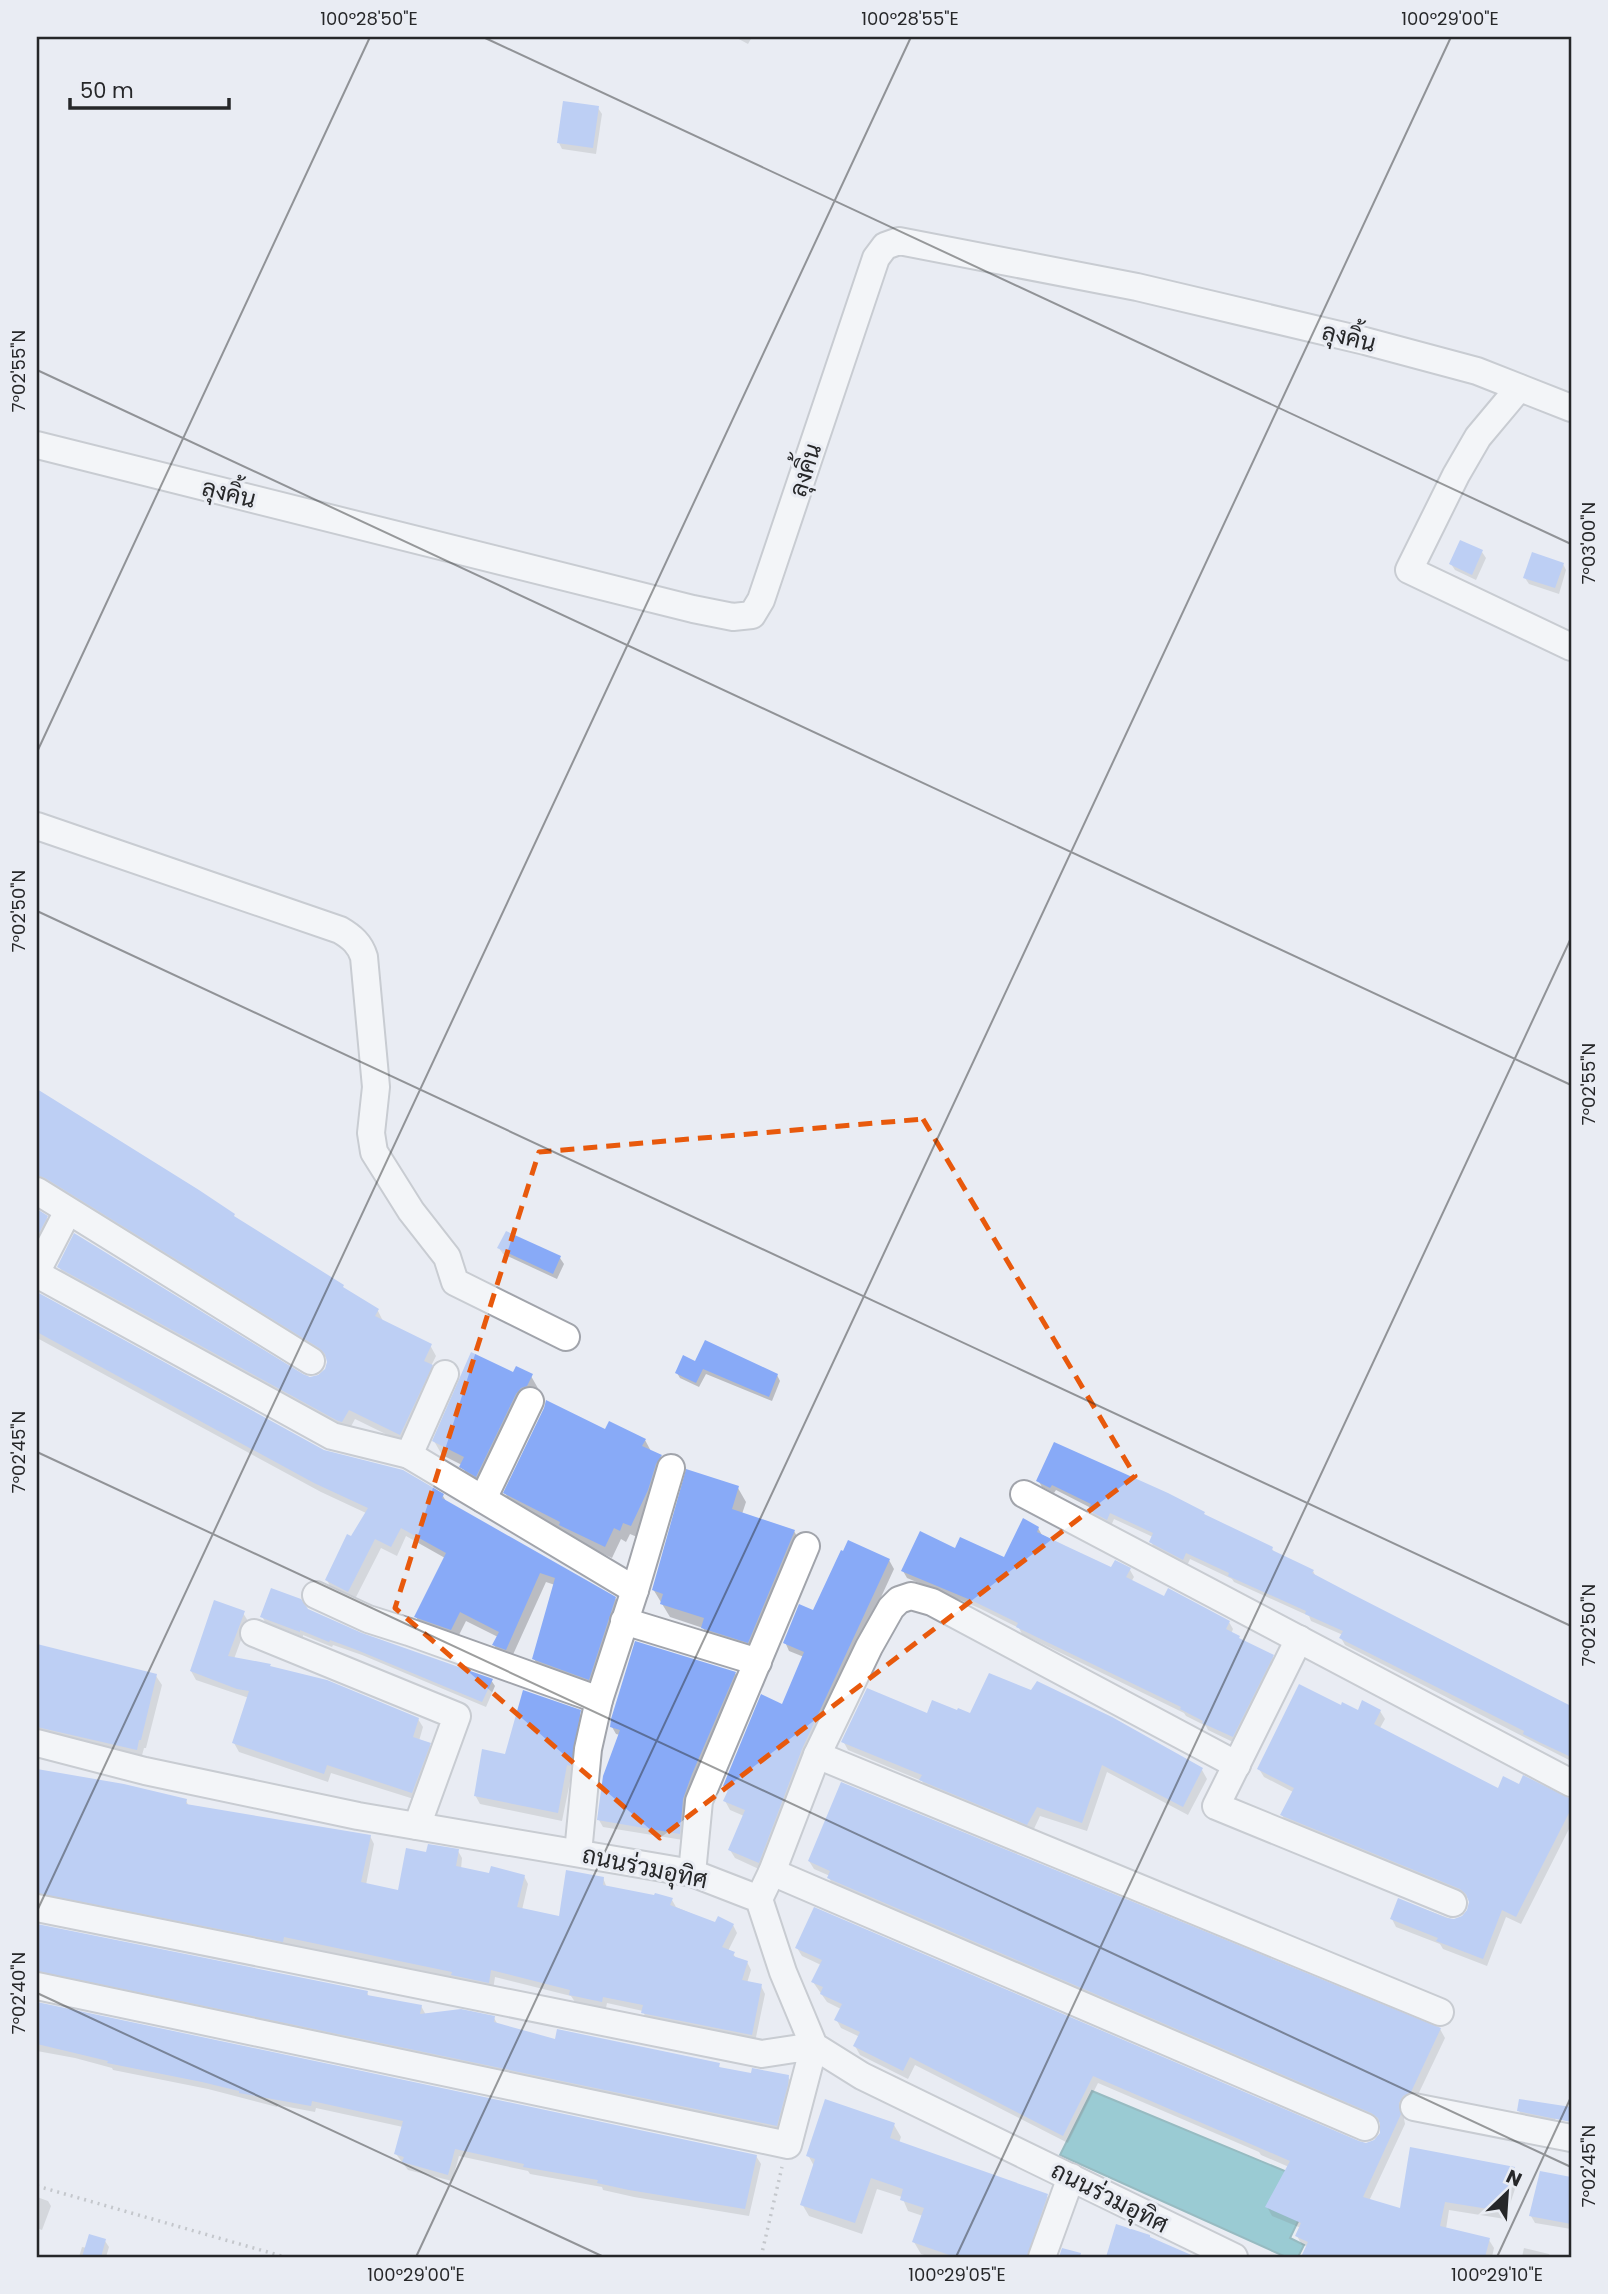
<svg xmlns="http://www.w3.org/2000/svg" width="1608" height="2294" font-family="Poppins,Sarabun,sans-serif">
  <rect width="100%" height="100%" fill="#e9ecf3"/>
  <polygon fill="#3aa3ae" stroke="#347e86" stroke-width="2" points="1092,2091 1316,2184 1290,2238 1304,2245 1298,2257 1286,2257 1060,2155"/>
  <g fill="#0003">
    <polygon points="735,37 752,37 748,44"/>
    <polygon points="598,108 602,114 596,154 562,149 559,143"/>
    <polygon points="1482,552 1486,558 1476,580 1455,570 1451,564"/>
    <polygon points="1563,564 1566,570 1559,594 1529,584 1525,578"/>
    <polygon points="37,1091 198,1191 236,1219 378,1311 383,1321 430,1345 436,1356 431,1366 437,1376 406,1444 355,1419 348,1432 65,1277 59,1267 310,1378 319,1377 326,1370 328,1362 327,1358 53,1187 37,1187"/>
    <polygon points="37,1211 46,1217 52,1228 37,1257"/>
    <polygon points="499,1248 560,1258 564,1264 557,1279 503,1254"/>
    <polygon points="37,1294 324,1451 443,1496 447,1503 615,1598 621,1609 594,1689 540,1669 534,1659 555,1585 546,1582 511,1659 499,1655 494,1645 498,1637 466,1621 457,1639 422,1627 416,1617 445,1558 406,1536 397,1556 381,1548 354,1601 332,1590 327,1580 366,1513 321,1492 37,1338"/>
    <polygon points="696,1363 777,1375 780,1381 772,1401 706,1374 699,1387 680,1378 677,1373"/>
    <polygon points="514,1375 531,1376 539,1390 484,1489 469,1480 462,1465 442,1455 434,1441"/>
    <polygon points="606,1431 645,1440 652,1453 661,1457 667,1468 637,1537 630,1534 626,1542 621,1539 612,1558 567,1537 564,1531 512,1505 505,1493"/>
    <polygon points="1038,1480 1204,1514 1206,1517 1272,1549 1275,1553 1313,1571 1316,1577 1571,1708 1571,1761 1345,1645 1341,1638 1343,1635 1311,1621 1309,1616 1234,1582 1232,1579 1190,1559 1187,1566 1155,1549 1151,1542 1153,1537 1114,1519 1111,1526 1094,1517 1091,1508 1056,1490 1054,1493 1042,1487"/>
    <polygon points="738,1488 746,1502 742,1514 794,1531 802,1545 756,1655 711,1642 703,1628 670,1617 653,1589"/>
    <polygon points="1038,1528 1042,1535 1112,1569 1130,1570 1134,1577 1131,1582 1165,1598 1229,1622 1233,1629 1231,1634 1241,1641 1272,1656 1276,1663 1237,1744 1208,1730 1206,1726 1186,1716 1184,1713 1022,1634 1019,1628 979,1608 907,1578 903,1571 956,1550 1004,1559"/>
    <polygon points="889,1560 894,1569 807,1758 763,1871 735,1858 730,1850 744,1816 730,1810 725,1801 729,1793 724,1786 783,1706 804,1657 789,1651 785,1642 814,1612"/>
    <polygon points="307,1610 362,1636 491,1680 495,1686 486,1707 362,1655 333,1645 332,1647 303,1635 303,1637 265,1622 262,1616"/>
    <polygon points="243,1613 248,1621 234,1659 418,1719 423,1727 419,1741 429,1744 434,1752 417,1800 331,1773 328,1782 239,1752 234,1743 249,1698 196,1680 191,1671"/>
    <polygon points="37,1645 156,1676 162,1685 146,1748 144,1748 141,1759 37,1728"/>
    <polygon points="735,1673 739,1680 683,1840 603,1827 599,1820 620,1735 616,1734 612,1727"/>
    <polygon points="1342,1707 1358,1712 1380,1711 1385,1719 1380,1728 1498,1790 1519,1787 1571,1801 1571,1825 1521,1924 1506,1917 1487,1966 1443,1949 1440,1944 1396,1927 1392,1919 1399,1900 1454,1920 1463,1917 1469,1910 1470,1900 1465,1896 1286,1823 1282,1815 1293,1792 1264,1777 1259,1769"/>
    <polygon points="579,1712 584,1720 575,1773 572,1772 562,1821 480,1804 475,1795 506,1756"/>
    <polygon points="927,1716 971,1716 1202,1770 1207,1779 1188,1815 1107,1772 1087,1831 1040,1816 1032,1833 927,1789 922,1781 848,1750 843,1741"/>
    <polygon points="37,1779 50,1783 186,1801 189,1806 370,1836 374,1844 366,1885 400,1892 428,1854 458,1851 462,1858 461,1869 491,1875 524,1876 528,1884 522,1910 560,1918 603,1878 607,1888 672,1900 676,1907 716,1924 733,1925 737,1933 728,1951 733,1954 737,1959 747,1962 751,1970 747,1983 761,1986 765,1994 755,2042 647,2021 643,2011 607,2003 606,2008 575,2002 571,1996 495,1977 493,1990 455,1979 288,1944 287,1948 37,1900 37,1840 42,1816 37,1814"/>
    <polygon points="809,1861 1440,2029 1445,2038 1415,2101 1407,2105 1403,2113 1405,2124 1369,2201 1402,2210 1514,2169 1519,2177 1505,2219 1449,2210 1446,2229 1489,2240 1494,2248 1492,2257 1303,2257 1308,2247 1302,2245 1297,2236 1301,2228 1272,2216 1267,2207 1289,2167 1261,2155 1259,2152 1098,2083 1068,2143 915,2065 908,2079 860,2055 855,2046 860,2037 841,2028 836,2019 841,2009 827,2002 813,1982 821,1965 802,1956 797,1948 1366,2144 1375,2141 1381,2135 1382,2124 1378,2121 834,1887 829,1878 830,1876 814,1869"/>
    <polygon points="37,1926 367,1992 369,1997 421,2006 426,2015 494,2018 498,2025 557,2041 718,2065 721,2069 752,2075 788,2077 793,2084 780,2133 37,1978"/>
    <polygon points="37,2004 756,2156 761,2164 749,2216 634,2197 603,2190 602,2187 530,2174 528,2171 459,2156 452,2181 408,2170 396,2154 403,2127 316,2108 315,2112 278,2105 277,2107 208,2089 113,2070 112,2068 75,2058 37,2051"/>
    <polygon points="1519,2111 1556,2112 1555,2124 1523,2117"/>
    <polygon points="894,2125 901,2137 899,2143 1047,2196 1054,2208 1036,2257 931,2257 921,2254 914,2242 923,2216 908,2211 902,2197 877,2189 862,2234 809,2216 802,2204 814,2166 808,2155"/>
    <polygon points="1541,2173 1571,2178 1571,2229 1535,2223 1531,2216"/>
    <polygon points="37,2197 48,2201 51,2206 42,2230 37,2228"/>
    <polygon points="105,2241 109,2247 106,2257 79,2257 82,2247 87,2248"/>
    <polygon points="1524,2248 1549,2254 1551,2257 1522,2257"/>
  </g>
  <g fill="#88aaf7">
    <polygon points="563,101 599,106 593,148 557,143"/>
    <polygon points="1460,540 1483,550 1472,575 1449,564"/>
    <polygon points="1532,552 1564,563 1555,588 1523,578"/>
    <polygon points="37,1089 199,1190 235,1214 234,1216 344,1285 343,1287 379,1309 375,1316 432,1344 424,1361 433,1365 400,1435 349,1410 342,1422 338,1421 57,1267 74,1233 303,1374 310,1377 318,1375 325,1369 327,1362 325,1354 319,1348 45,1178 37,1175"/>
    <polygon points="37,1209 48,1216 37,1237"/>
    <polygon points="506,1231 561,1256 553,1274 497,1248"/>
    <polygon points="37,1292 324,1450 403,1470 444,1494 442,1498 616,1597 589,1680 532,1659 555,1578 540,1573 506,1650 492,1645 499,1632 460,1612 451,1630 414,1617 446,1553 401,1528 391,1547 375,1539 348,1592 325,1580 347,1534 351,1536 368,1508 314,1483 37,1332"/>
    <polygon points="705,1340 778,1374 769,1397 703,1369 696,1383 675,1373 683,1355 695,1361"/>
    <polygon points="471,1352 513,1372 516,1366 533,1374 527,1386 521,1388 516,1394 476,1477 459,1467 464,1457 432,1441"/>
    <polygon points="546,1400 605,1429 609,1421 646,1439 642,1446 662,1455 656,1464 648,1490 631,1526 623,1523 620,1531 614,1528 605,1547 559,1525 560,1522 503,1493 544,1408"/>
    <polygon points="1054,1442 1168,1493 1205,1512 1204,1514 1273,1547 1272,1550 1314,1570 1312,1573 1350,1593 1571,1706 1571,1757 1539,1742 1523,1734 1524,1731 1339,1638 1343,1631 1305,1614 1306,1611 1228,1576 1229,1573 1186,1553 1183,1560 1149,1542 1153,1533 1110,1513 1107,1520 1088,1510 1091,1504 1052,1485 1050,1488 1036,1481"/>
    <polygon points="686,1469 739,1486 732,1509 795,1530 748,1643 701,1628 704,1618 660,1604 663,1594 652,1590"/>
    <polygon points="1023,1518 1039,1527 1037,1532 1066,1546 1111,1567 1115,1560 1131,1568 1126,1577 1164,1596 1168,1588 1230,1621 1226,1629 1240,1636 1239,1638 1274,1655 1233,1737 1202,1723 1203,1721 1180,1709 1181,1707 1016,1627 1018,1623 973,1601 901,1571 920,1531 955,1548 960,1537 1004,1557"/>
    <polygon points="848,1540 890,1559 802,1749 759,1863 728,1850 745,1810 723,1801 729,1788 723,1786 761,1694 782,1704 804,1652 783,1643 799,1604 813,1610 841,1550 843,1551"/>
    <polygon points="271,1588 301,1599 308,1609 362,1633 493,1679 482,1702 357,1650 330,1640 329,1642 300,1630 300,1632 260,1617"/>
    <polygon points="214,1600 245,1611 228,1656 271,1664 270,1666 327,1680 419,1718 413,1737 431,1743 412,1793 327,1765 324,1774 232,1743 249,1691 237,1689 190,1671"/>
    <polygon points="635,1641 736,1672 692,1774 683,1799 680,1834 597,1820 603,1776 620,1730 610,1727 611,1719"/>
    <polygon points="37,1644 157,1674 141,1740 139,1740 137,1750 37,1727"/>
    <polygon points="989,1673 1031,1690 1037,1681 1112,1717 1203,1768 1183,1807 1102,1765 1082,1823 1037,1807 1027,1825 919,1780 922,1775 841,1742 867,1688 927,1713 932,1700 957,1710 958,1708 970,1713"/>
    <polygon points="1299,1684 1341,1705 1342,1702 1358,1710 1362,1700 1381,1710 1374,1724 1498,1788 1503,1776 1519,1784 1523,1775 1571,1799 1571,1809 1516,1917 1502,1910 1483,1959 1436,1941 1438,1938 1390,1919 1398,1898 1447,1918 1454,1919 1462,1916 1467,1910 1469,1902 1466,1894 1460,1889 1280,1815 1294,1788 1257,1769"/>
    <polygon points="523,1690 581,1710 571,1766 567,1765 558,1813 474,1796 482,1749 505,1754"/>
    <polygon points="37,1769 124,1784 187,1799 186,1804 371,1835 361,1882 398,1890 406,1848 426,1852 428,1844 459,1849 456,1866 489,1873 491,1866 525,1875 517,1907 559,1916 566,1870 604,1877 603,1885 654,1895 655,1893 673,1898 670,1905 715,1922 718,1916 734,1924 722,1947 735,1952 733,1956 748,1961 742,1980 762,1984 752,2035 641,2013 643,2005 603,1997 602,2002 569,1995 570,1990 491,1970 489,1983 451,1975 452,1972 284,1937 283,1942 37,1893"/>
    <polygon points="841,1782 1441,2028 1411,2092 1403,2096 1399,2103 1401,2114 1363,2197 1400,2208 1410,2147 1515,2167 1501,2211 1445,2202 1440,2226 1490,2238 1485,2257 1301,2257 1308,2242 1295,2236 1301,2223 1265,2207 1290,2161 1093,2076 1063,2136 910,2057 903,2071 853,2046 860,2032 834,2020 842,2004 820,1994 823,1987 811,1982 822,1960 795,1948 814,1907 1359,2141 1366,2143 1374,2140 1380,2133 1380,2124 1378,2118 1371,2113 827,1878 830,1871 808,1861"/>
    <polygon points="37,1924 368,1991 367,1995 422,2005 420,2014 461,2009 495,2016 494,2022 555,2039 557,2029 720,2063 719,2067 751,2073 752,2068 789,2075 788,2085 777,2126 37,1971"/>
    <polygon points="37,2002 757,2155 745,2209 629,2190 597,2183 598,2180 523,2167 524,2164 455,2149 448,2175 402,2162 404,2157 394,2154 403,2121 312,2101 311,2106 239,2093 239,2091 202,2082 107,2063 108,2061 37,2044"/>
    <polygon points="825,2099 895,2123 890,2138 1048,2194 1027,2257 955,2257 912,2242 924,2208 900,2200 903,2189 871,2178 855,2223 800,2205 815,2159 806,2156"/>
    <polygon points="1519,2099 1571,2107 1571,2122 1517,2111"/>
    <polygon points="1540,2171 1571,2177 1571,2224 1529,2216"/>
    <polygon points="1116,2224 1150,2235 1150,2237 1196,2257 1106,2257"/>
    <polygon points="89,2234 106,2239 101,2257 82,2257"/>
    <polygon points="1062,2248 1081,2253 1080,2257 1059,2257"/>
  </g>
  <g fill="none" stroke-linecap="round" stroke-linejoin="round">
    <g stroke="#a1a4ab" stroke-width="30">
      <g id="minor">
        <polyline points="1519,388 1478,437 1456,475 1409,570 1571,647"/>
        <polyline points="37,445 693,609 733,617 752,615 761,600 876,258 885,246 899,241 1137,287 1365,341 1477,371 1571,408"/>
        <path d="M37 826 340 930C352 937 360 944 364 957L376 1087 371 1133 374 1152 411 1211 447 1257 455 1282 566 1337"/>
        <polyline points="37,1191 311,1361"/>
        <polyline points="37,1271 68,1211"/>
        <polyline points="37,1274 332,1436 409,1455 635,1590"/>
        <polyline points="409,1455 445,1374"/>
        <polyline points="1024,1494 1571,1783"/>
        <polyline points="483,1499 530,1401"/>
        <polyline points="316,1595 368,1619 409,1632 599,1700"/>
        <polyline points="624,1621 758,1662"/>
        <polyline points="254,1633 457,1716 417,1826"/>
        <polyline points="1299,1639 1216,1806 1453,1903"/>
        <polyline points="37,1743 145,1771 358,1816 692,1873 759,1899 783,1972 814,2046 862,2076 1234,2257"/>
        <polyline points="817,1755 1440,2012"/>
        <polyline points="578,1853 588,1749 599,1700 635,1590 671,1468"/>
        <polyline points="772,1872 1365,2127"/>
        <polyline points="692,1873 699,1801 806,1546"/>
        <polyline points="759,1899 772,1872 817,1755 869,1647 891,1608 899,1600 911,1596 932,1602 1237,1765"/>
        <polyline points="37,1908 762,2054 814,2046 788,2145 37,1986"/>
        <polyline points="1414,2107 1571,2138"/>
        <polyline points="1042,2257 1071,2177"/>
      </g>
    </g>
    <g stroke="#97999e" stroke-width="3.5" stroke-dasharray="2 5" stroke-linecap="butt">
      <polyline points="37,2186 285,2257"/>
      <polyline points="761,2257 782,2167"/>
    </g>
    <use href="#minor" stroke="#fff" stroke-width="26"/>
  </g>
  <path d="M0 0H1608V2294H0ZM923 1119 1135 1476 660 1838 395 1608 539 1152Z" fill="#e9ecf3" fill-opacity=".55" fill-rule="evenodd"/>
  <path fill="none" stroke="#e8590c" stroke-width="5" stroke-dasharray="14 9" stroke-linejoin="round" d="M923 1119 1135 1476 660 1838 395 1608 539 1152Z"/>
  <path fill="none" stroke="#262729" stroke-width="2" stroke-opacity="0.45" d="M483 37 1571 544M37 370 1571 1085M37 752 370 37M37 911 1571 1626M37 1452 1571 2167M37 1911 911 37M37 1993 604 2257M416 2257 1451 37M956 2257 1571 938M1497 2257 1571 2097"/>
  <g text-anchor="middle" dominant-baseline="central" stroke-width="6" stroke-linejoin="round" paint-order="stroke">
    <g font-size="24" fill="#262729" stroke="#e9ecf3">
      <text transform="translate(1349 337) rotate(14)">ลุงคิ้น</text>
      <text transform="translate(805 470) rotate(-72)">ลุงคิ้น</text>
      <text transform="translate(229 493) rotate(14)">ลุงคิ้น</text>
      <text transform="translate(645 1867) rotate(12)">ถนนร่วมอุทิศ</text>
      <text transform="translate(1110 2197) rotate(27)">ถนนร่วมอุทิศ</text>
    </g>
  </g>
  <rect width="1608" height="2294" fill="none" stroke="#e9ecf3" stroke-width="77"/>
  <g transform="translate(1507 2193) rotate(25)" stroke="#e9ecf3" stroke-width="5" paint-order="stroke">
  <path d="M0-5L12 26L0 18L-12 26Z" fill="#262729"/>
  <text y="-10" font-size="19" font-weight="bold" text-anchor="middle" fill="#262729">N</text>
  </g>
  <path d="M70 98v10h159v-10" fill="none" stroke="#262729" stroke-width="3.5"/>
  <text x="80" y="98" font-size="21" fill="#262729" stroke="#e9ecf3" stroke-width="5" paint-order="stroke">50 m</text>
  <rect x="38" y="38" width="1532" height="2218" fill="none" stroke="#262729" stroke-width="2.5"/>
  <g font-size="18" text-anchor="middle" fill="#262729">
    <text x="369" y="25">100°28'50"E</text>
    <text x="910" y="25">100°28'55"E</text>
    <text x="1450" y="25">100°29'00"E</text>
    <text transform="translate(19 371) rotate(-90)" y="6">7°02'55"N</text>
    <text transform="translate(1589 543) rotate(-90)" y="6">7°03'00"N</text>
    <text transform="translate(19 911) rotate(-90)" y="6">7°02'50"N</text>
    <text transform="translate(1589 1084) rotate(-90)" y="6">7°02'55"N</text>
    <text transform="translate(19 1452) rotate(-90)" y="6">7°02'45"N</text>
    <text transform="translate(1589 1625) rotate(-90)" y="6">7°02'50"N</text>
    <text transform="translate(19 1993) rotate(-90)" y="6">7°02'40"N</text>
    <text transform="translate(1589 2166) rotate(-90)" y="6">7°02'45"N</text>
    <text x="416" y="2281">100°29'00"E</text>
    <text x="957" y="2281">100°29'05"E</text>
    <text x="1497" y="2281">100°29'10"E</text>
  </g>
</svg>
